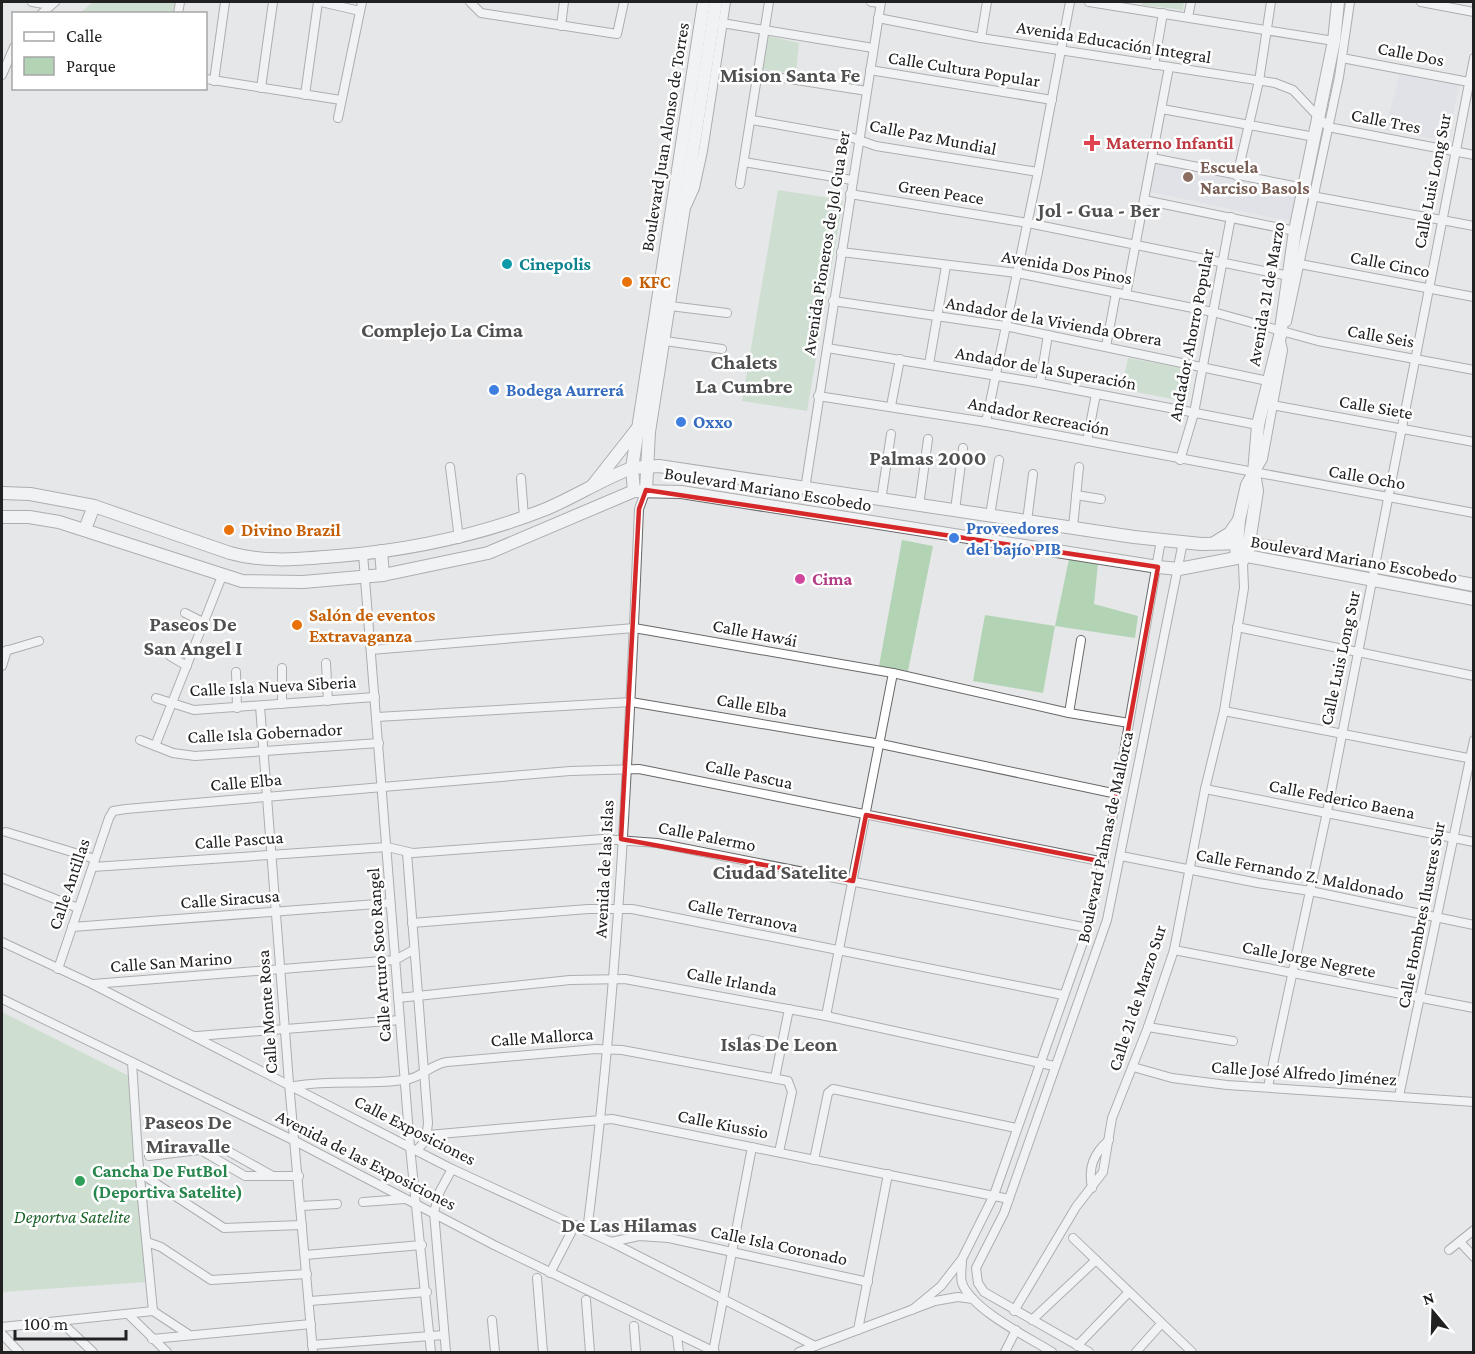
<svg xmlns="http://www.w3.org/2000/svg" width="1475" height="1354" font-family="'Crimson Pro',serif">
  <rect width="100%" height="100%" fill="#e6e7e9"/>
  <g fill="#d9dbe4">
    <polygon points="1400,72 1459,85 1448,141 1385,130"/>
    <polygon points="1156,161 1296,194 1292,222 1151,192"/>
  </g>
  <g fill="#b2d4b4">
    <polygon points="93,2 177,2 176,13 79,14"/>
    <polygon points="1142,2 1184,2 1183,10 1142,5"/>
    <polygon points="768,36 799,43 796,74 763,69"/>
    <polygon points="778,190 843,200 807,411 742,401"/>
    <polygon points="1128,358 1193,370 1187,402 1121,389"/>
    <polygon points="902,540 933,546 908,671 879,666"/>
    <polygon points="1069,559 1098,563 1094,604 1138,616 1135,638 1055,626 1043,693 973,681 985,615 1055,626"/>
    <polygon points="2,1012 129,1076 147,1282 2,1292"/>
  </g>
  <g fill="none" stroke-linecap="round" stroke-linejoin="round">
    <g stroke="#686869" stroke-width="10">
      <g id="street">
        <polyline points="32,2 50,5"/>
        <polyline points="321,2 360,11"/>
        <polyline points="470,2 481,13 617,34 624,2"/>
        <polyline points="871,2 880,3"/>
        <polyline points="1089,2 1334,41"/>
        <polyline points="1421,2 1474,12"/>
        <polyline points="41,14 55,2"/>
        <polyline points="178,14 180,2"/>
        <polyline points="1188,17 1191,2"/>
        <polyline points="878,18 981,38 1275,83 1293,90 1328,127 1474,155"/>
        <polyline points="722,23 873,48"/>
        <polyline points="561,26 564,2"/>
        <polyline points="981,38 987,2"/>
        <polyline points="1342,58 1474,83"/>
        <polyline points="1154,65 1163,13"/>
        <polyline points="870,70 1052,100"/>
        <polyline points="757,74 867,91"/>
        <polyline points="2,75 14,47"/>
        <polyline points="206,79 341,100"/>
        <polyline points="214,81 225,2"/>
        <polyline points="261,88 273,2"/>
        <polyline points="305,95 318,2"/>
        <polyline points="1162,109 1315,137"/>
        <polyline points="338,118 362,2"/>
        <polyline points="752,120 853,138 876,146 1038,172"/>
        <polyline points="1152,158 1304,188"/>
        <polyline points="744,162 852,180"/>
        <polyline points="1237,176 1259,81 1271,2"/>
        <polyline points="740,184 769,2"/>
        <polyline points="850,194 1028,223 1289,276"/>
        <polyline points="1312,196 1474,226"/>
        <polyline points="1144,200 1295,231"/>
        <polyline points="687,206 695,188 703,151 726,2"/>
        <polyline points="841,252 1017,273 1213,312 1318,341 1474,370"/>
        <polyline points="1300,264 1474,297"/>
        <polyline points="1126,295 1169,67"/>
        <polyline points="833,301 1005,326 1268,381"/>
        <polyline points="670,306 727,313"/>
        <polyline points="1287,322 1339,77 1350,2"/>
        <polyline points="665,341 722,349"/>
        <polyline points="1106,347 1116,293"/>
        <polyline points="827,348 1040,383 1258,425"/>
        <polyline points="929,364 946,266"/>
        <polyline points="1040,383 1048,335"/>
        <polyline points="818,396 986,422 1474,513"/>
        <polyline points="1272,405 1474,442"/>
        <polyline points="891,406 900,359"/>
        <polyline points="986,422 1038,172 1070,2"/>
        <polyline points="1087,441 1096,394"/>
        <polyline points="1180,460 1194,413 1231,217"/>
        <polyline points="450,467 459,539"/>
        <polyline points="1256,471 1263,459 1283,350 1281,341"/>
        <polyline points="521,478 524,517"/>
        <polyline points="805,489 881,2"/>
        <polyline points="1076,495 1101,499"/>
        <polyline points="881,501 891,434"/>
        <polyline points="919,506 928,439"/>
        <polyline points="955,510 963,448"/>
        <polyline points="990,515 999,460"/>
        <polyline points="1027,521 1033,474"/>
        <polyline points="1073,527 1079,467"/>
        <polyline points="363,554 410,1147 431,1352"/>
        <polyline points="185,613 203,622"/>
        <polyline points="1237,627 1474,676"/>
        <polyline points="371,650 634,628 893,673 1069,713 1129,723"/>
        <polyline points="2,652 39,641"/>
        <polyline points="170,656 187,666"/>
        <polyline points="326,663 328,701"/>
        <polyline points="2,666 7,650"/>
        <polyline points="282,668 282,704"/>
        <polyline points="236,672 237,708"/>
        <polyline points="156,698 194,710 375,697"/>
        <polyline points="260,706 289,1083 313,1352"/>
        <polyline points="1224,711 1473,759"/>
        <polyline points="1069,713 1081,640"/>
        <polyline points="377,717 631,702 881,744 1117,794"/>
        <polyline points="140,740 173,753 195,756 379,743"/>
        <polyline points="155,746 222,576"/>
        <polyline points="1205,789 1474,842"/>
        <polyline points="6,832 95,859"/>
        <polyline points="407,853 428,1123 426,1140 417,1150"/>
        <polyline points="1121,856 1258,883 1310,891 1474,925"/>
        <polyline points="93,867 387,847 413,853 603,839 657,843 1088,928"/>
        <polyline points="2,878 78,908"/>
        <polyline points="412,923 588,909 632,909 1063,995"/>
        <polyline points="72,927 390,903"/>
        <polyline points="2,942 92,984 452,1169 611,1242 815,1346"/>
        <polyline points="1174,950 1474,1008"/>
        <polyline points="58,969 109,818 113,811 126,809 570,771 639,769 1104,862"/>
        <polyline points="93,984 395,960 413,950"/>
        <polyline points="398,998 570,980 625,979 826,1016 1054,1066"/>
        <polyline points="2,999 295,1141 494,1245 715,1352"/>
        <polyline points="826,1016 893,673"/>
        <polyline points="1148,1027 1233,1041"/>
        <polyline points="197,1036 400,1020"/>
        <polyline points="753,1039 782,1046"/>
        <polyline points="132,1062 138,1157 153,1311"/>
        <polyline points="1133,1067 1172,1078 1227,1085 1474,1102"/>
        <polyline points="775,1078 789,1009"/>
        <path d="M295 1086C333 1079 373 1086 409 1079 423 1076 432 1064 447 1062L596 1049 622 1050 788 1081 792 1092 779 1152"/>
        <polyline points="1268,1087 1327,812 1474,58"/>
        <polyline points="1399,1096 1474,740"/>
        <polyline points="428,1135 612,1119 1009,1199"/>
        <polyline points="199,1149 245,1176 299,1176"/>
        <polyline points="149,1156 216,1148 226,1150 271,1175"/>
        <polyline points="814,1160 828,1093 833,1089 1016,1128"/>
        <polyline points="140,1173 224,1228 302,1225"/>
        <path d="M1092 1188C1088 1168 1093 1154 1109 1140"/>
        <polyline points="363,1202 405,1199"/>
        <polyline points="301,1206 337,1204"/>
        <path d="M587 1231C618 991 629 750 639 509L646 490"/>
        <polyline points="1073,1238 1192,1352"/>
        <polyline points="147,1242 161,1247 211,1280 307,1274"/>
        <polyline points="611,1242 639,1236 669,1238 868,1282"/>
        <polyline points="1460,1242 1474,1257"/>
        <polyline points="1449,1250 1474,1230"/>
        <polyline points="305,1255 422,1245"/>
        <path d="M962 1260C962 1267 960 1277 962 1283 972 1310 1028 1337 1052 1352"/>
        <polyline points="550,1273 575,1225"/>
        <polyline points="537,1278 543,1352"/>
        <polyline points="586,1300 590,1352"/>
        <polyline points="310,1301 427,1292"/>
        <polyline points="912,1310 941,1286 962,1259 994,1195 1088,928 1111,826 1161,540"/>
        <polyline points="153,1311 188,1334"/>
        <polyline points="1014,1311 1076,1207 1103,1172 1112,1118 1148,1027 1174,950 1205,789 1224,711 1244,588 1243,564 1247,556"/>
        <polyline points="129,1315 167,1352"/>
        <polyline points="492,1320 495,1352"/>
        <polyline points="1032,1320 1096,1260"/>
        <polyline points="61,1322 93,1352"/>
        <polyline points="634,1326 636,1352"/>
        <polyline points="2,1327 153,1311"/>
        <polyline points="858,1330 888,1174"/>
        <polyline points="2,1334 19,1352"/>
        <polyline points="677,1336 679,1352"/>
        <polyline points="152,1339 311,1324"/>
        <polyline points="312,1345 444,1335"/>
        <polyline points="1077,1346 1129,1292"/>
        <polyline points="446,1352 434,1212 440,1191 452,1169"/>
        <polyline points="713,1352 752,1147"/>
        <polyline points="799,1352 935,1301 958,1297 973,1299"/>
        <polyline points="1005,1352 1016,1330"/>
        <polyline points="1089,1352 984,1292 978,1283 976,1268 1004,1213 1107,920 1183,542"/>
        <polyline points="1136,1352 1161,1324"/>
      </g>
    </g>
    <g stroke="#686869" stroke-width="14">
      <g id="secondary">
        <path d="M2 493 30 494 94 506 230 553C266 563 300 559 338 556 410 550 478 536 546 509 575 497 602 479 632 468"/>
        <polyline points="2,517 29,517 59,522 242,581 303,582 383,575 488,553 634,491"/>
        <polyline points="85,529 94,506"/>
        <polyline points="381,551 383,575"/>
        <polyline points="1247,556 1257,491 1254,473"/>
        <polyline points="1236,557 1239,520 1247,485 1254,473 1258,425 1280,336 1295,231 1334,41 1338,2"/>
      </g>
    </g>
    <g stroke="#686869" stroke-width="14">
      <g id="primary">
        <polyline points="704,2 632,468 634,491 681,492 1158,567 1179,569 1247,556 1474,599"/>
        <polyline points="632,468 659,466 1134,537 1201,544 1249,543 1474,585"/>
        <polyline points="593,485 637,429"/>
        <polyline points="646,490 649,432 716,2"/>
        <polyline points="1214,543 1230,533 1239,520"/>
      </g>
    </g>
    <use href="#street" stroke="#fff" stroke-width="8"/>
    <use href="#secondary" stroke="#fff" stroke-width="12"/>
    <use href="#primary" stroke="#fff" stroke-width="12"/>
  </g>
  <path d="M0 0H1475V1354H0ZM646 490 1158 567 1104 862 866 815 853 881 621 839 639 509Z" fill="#e6e7e9" fill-opacity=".55" fill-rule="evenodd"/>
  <path fill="none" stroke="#d62828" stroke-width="4.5" stroke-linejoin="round" d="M646 490 1158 567 1104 862 866 815 853 881 621 839 639 509Z"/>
  <path fill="#e0444e" stroke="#fff" stroke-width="2" d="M1089 134h6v6h6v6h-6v6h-6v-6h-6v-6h6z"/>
  <circle fill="#8d6e63" stroke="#fff" stroke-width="2" cx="1188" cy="177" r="6"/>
  <circle fill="#0f9aa8" stroke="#fff" stroke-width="2" cx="507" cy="264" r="6"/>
  <g fill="#e8710a" stroke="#fff" stroke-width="2">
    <circle cx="627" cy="282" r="6"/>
    <circle cx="229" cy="530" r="6"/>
    <circle cx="297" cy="625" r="6"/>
  </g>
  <g fill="#3f7fe0" stroke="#fff" stroke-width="2">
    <circle cx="494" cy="390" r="6"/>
    <circle cx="681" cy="422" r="6"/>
    <circle cx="954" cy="538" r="6"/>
  </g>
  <circle fill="#d1479c" stroke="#fff" stroke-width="2" cx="800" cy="579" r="6"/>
  <circle fill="#2e9e5b" stroke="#fff" stroke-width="2" cx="80" cy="1181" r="6"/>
  <g text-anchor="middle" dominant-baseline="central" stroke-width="5" stroke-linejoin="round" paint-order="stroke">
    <g font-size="18" fill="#212122" stroke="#fff">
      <text transform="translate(1114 42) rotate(9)">Avenida Educación Integral</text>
      <text transform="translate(1411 54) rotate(11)">Calle Dos</text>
      <text transform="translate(964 69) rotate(9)">Calle Cultura Popular</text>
      <text transform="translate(1386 121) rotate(11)">Calle Tres</text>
      <text transform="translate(665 137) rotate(-81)">Boulevard Juan Alonso de Torres</text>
      <text transform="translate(933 137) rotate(11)">Calle Paz Mundial</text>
      <text transform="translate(1432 181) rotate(-79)">Calle Luis Long Sur</text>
      <text transform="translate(941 192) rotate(9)">Green Peace</text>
      <text transform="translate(826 243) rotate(-81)">Avenida Pioneros de Jol Gua Ber</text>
      <text transform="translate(1390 264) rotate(11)">Calle Cinco</text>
      <text transform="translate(1067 267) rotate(10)">Avenida Dos Pinos</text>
      <text transform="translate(1266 294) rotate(-80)">Avenida 21 de Marzo</text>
      <text transform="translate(1054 321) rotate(10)">Andador de la Vivienda Obrera</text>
      <text transform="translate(1191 335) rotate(-79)">Andador Ahorro Popular</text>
      <text transform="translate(1381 336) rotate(10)">Calle Seis</text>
      <text transform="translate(1046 368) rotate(10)">Andador de la Superación</text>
      <text transform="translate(1376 407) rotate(10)">Calle Siete</text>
      <text transform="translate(1039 416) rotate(11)">Andador Recreación</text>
      <text transform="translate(1367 477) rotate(10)">Calle Ocho</text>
      <text transform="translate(768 489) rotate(9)">Boulevard Mariano Escobedo</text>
      <text transform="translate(1354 559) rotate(10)">Boulevard Mariano Escobedo</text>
      <text transform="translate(755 633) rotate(11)">Calle Hawái</text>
      <text transform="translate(1340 658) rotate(-78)">Calle Luis Long Sur</text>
      <text transform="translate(273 686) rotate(-3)">Calle Isla Nueva Siberia</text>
      <text transform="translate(752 705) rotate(10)">Calle Elba</text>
      <text transform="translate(265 733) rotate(-3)">Calle Isla Gobernador</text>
      <text transform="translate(749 774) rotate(12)">Calle Pascua</text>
      <text transform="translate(246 782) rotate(-5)">Calle Elba</text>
      <text transform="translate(1342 799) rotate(11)">Calle Federico Baena</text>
      <text transform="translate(707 836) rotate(11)">Calle Palermo</text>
      <text transform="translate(1105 837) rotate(-78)">Boulevard Palmas de Mallorca</text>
      <text transform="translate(239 840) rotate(-4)">Calle Pascua</text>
      <text transform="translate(604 869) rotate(-87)">Avenida de las Islas</text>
      <text transform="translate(1300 874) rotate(11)">Calle Fernando Z. Maldonado</text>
      <text transform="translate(69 884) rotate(-71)">Calle Antillas</text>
      <text transform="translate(230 899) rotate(-4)">Calle Siracusa</text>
      <text transform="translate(743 915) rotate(12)">Calle Terranova</text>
      <text transform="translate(1421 915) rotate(-79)">Calle Hombres Ilustres Sur</text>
      <text transform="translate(379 955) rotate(-94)">Calle Arturo Soto Rangel</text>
      <text transform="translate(1309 959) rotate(11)">Calle Jorge Negrete</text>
      <text transform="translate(171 962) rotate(-4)">Calle San Marino</text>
      <text transform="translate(732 981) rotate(11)">Calle Irlanda</text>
      <text transform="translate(1137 998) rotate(-72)">Calle 21 de Marzo Sur</text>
      <text transform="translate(267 1012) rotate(-94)">Calle Monte Rosa</text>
      <text transform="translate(542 1037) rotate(-4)">Calle Mallorca</text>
      <text transform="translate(1304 1073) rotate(4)">Calle José Alfredo Jiménez</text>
      <text transform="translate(723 1124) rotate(11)">Calle Kiussio</text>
      <text transform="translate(415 1130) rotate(27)">Calle Exposiciones</text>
      <text transform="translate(366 1160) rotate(27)">Avenida de las Exposiciones</text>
      <text transform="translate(779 1245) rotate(12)">Calle Isla Coronado</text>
    </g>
    <g font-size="18" font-weight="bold" fill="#be3a42" stroke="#fff" text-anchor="start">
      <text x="1106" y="143">Materno Infantil</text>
    </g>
    <g font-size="18" font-weight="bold" fill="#785e54" stroke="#fff" text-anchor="start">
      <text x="1200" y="167">Escuela<tspan x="1200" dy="21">Narciso Basols</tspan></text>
    </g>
    <g font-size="18" font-weight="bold" fill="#0d838f" stroke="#fff" text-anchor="start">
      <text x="519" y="264">Cinepolis</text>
    </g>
    <g font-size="18" font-weight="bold" fill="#c56008" stroke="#fff" text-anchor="start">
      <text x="639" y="282">KFC</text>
      <text x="241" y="530">Divino Brazil</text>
      <text x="309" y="615">Salón de eventos<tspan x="309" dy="21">Extravaganza</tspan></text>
    </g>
    <g font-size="18" font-weight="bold" fill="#366cbe" stroke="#fff" text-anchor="start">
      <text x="506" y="390">Bodega Aurrerá</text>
      <text x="693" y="422">Oxxo</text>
      <text x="966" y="528">Proveedores<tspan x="966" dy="21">del bajío PIB</tspan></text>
    </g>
    <g font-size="18" font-weight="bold" fill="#b23c85" stroke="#fff" text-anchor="start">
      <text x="812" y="579">Cima</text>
    </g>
    <g font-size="18" font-weight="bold" fill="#27864d" stroke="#fff" text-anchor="start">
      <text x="92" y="1171">Cancha De FutBol<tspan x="92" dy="21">(Deportiva Satelite)</tspan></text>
    </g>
    <g font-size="18" font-style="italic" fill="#1d642b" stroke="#fff">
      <text x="72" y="1217">Deportva Satelite</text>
    </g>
    <g font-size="21" font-weight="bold" fill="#505051" stroke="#fff">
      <text x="790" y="75">Mision Santa Fe</text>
      <text x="1099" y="210">Jol - Gua - Ber</text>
      <text x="442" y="330">Complejo La Cima</text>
      <text x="744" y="362">Chalets<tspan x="744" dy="24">La Cumbre</tspan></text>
      <text x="928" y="458">Palmas 2000</text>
      <text x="193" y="624">Paseos De<tspan x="193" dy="24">San Angel I</tspan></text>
      <text x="780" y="872">Ciudad Satelite</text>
      <text x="779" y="1044">Islas De Leon</text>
      <text x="188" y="1122">Paseos De<tspan x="188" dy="24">Miravalle</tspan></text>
      <text x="629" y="1225">De Las Hilamas</text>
    </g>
  </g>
  <rect width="1475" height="1354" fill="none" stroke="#212122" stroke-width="6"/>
  <rect x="12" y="12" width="195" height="78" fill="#ffffff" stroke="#a6a6a7" stroke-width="1.5"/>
  <rect x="24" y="32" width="30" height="9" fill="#ffffff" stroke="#a6a6a7" stroke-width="1.5"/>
  <text x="66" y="42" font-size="18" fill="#212122">Calle</text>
  <rect x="24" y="57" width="30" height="18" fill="#b2d4b4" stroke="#a6a6a7" stroke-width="1.5"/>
  <text x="66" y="72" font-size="18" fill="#212122">Parque</text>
  <g transform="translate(1433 1312) rotate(341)" stroke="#ffffff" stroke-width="4.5" paint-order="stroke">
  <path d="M0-4.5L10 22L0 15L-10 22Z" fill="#212122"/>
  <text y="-9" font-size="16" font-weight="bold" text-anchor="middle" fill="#212122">N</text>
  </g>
  <path d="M15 1330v9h111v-9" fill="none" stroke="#212122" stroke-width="3"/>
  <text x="24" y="1330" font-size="18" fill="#212122" stroke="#ffffff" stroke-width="4.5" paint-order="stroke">100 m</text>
</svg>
